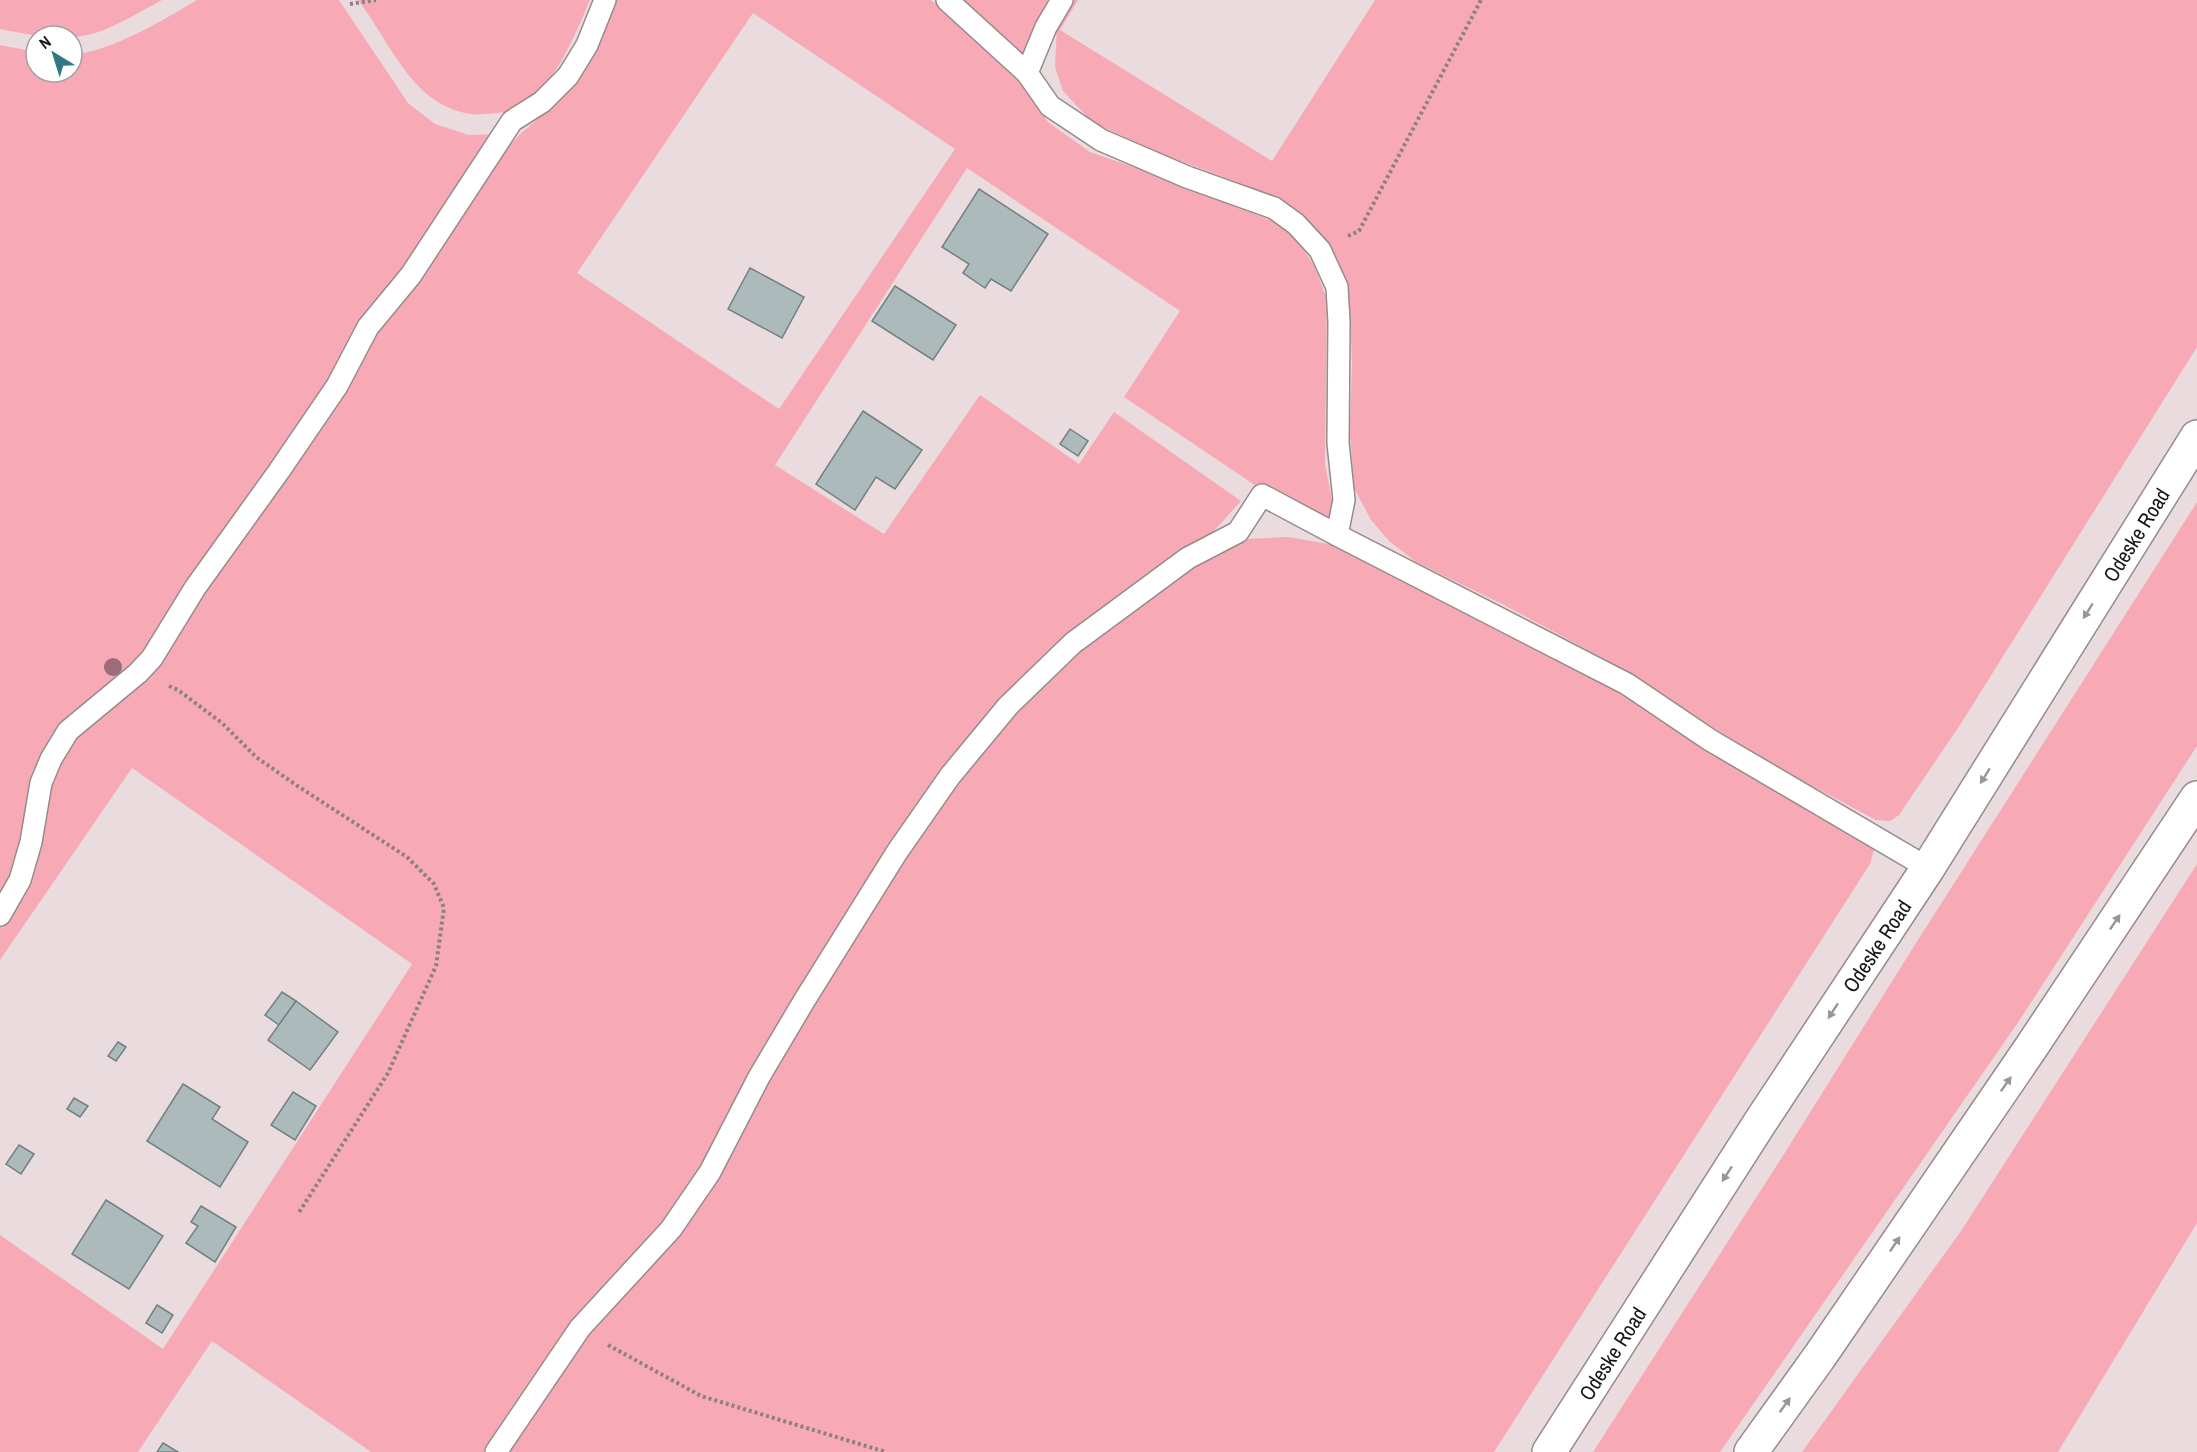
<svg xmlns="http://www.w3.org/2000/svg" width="2197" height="1452" font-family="'Archivo Narrow',sans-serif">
  <rect width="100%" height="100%" fill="#eadcde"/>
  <g fill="#f7aab5" fill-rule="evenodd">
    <path d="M0 0H162C143 10 124 22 104 30 71 43 34 36 0 29Z"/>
    <path d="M197 0H339L408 103 435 124 469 135 500 134 330 381 144 658 70 719 21 854 0 901V45L36 52V72H72V54C107 54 167 18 197 0Z"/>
    <path d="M358 0H590C576 33 550 99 512 110 504 113 494 113 485 114 463 117 438 105 422 90 396 64 380 29 358 0Z"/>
    <path d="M616 0H931L979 41 1021 84 1048 122 1090 152 1160 176 1283 225 1302 247 1315 267 1327 299 1325 464 1336 522 1271 496 1124 397 1180 311 967 168 775 465 884 534 980 395 1079 464 1114 412 1241 501 1212 533 1166 562 967 739 680 1204 487 1452H371L212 1341 138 1452H0V1235L163 1349 412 964 132 768 0 960V927L12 909 55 760 77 730 111 705 491 167 520 134 557 103 579 72ZM753 13 955 149 779 409 577 273Z"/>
    <polygon points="961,0 1049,0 1040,17 1026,57"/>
    <polygon points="1071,0 1078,0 1060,30 1272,161 1375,0 2197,0 2197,347 1960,725 1899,815 1890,821 1876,820 1767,762 1621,668 1504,605 1416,562 1389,541 1371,520 1354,488 1350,434 1352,362 1349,292 1336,257 1314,226 1291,209 1248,186 1164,155 1092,122 1063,91 1055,67 1057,25"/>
    <polygon points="2197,502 2197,746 2019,1021 1720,1452 1593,1452 1784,1154 1916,943"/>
    <polygon points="1288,537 1340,546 1487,620 1614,690 1685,735 1869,844 1874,850 1870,864 1494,1452 505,1452 563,1364 630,1285 835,960 973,756 1061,662 1173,579 1246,539"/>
    <polygon points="2197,864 2197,1223 2058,1452 1802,1452 1961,1231"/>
  </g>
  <g fill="#acbabc" stroke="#738082" stroke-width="1.5">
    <polygon points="979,189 1048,234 1011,291 991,279 985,288 963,273 969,264 942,247"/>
    <polygon points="750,268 804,297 782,338 728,309"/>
    <polygon points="895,286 956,325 933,360 872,321"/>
    <polygon points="863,411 922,450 895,489 876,477 855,510 816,484"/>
    <polygon points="1070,429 1088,441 1078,456 1060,444"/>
    <polygon points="282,992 296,1001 279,1025 265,1015"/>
    <polygon points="296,1001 338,1032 310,1070 268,1040"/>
    <polygon points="118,1042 126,1047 116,1061 108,1056"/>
    <polygon points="183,1084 220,1107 212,1119 248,1142 220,1187 147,1141"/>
    <polygon points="293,1092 316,1106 295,1140 271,1125"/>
    <polygon points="74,1098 88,1106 80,1117 67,1109"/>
    <polygon points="19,1145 34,1154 21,1174 6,1164"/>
    <polygon points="106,1200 163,1236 129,1289 72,1254"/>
    <polygon points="201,1206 236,1227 215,1262 186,1243 198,1226 191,1222"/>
    <polygon points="157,1305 173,1315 162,1333 146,1323"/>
    <polygon points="163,1443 178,1452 157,1452"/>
  </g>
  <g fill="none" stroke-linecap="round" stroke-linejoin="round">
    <g stroke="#978a8b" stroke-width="24">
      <g id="lane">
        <polyline points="947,0 1027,73"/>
        <polyline points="1062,0 1046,27 1027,73 1050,106 1101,140 1187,177 1274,208 1296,224 1320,250 1337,287 1339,322 1338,443 1344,500 1337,535"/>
        <polyline points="0,915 20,880 31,842 41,783 51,759 68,731 138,673 152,658 195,588 279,471 337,386 368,327 411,275 512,121 542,102 568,76 587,45 605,0"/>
        <polyline points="496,1452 580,1328 671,1229 710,1172 759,1077 804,1001 897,852 950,776 1008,706 1073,643 1188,558 1238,532 1262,495 1337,535 1627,684 1710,740 1928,868"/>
      </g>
    </g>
    <g stroke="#978a8b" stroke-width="36">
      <g id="highway">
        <path id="s1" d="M1549 1452 1761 1121 1928 868 2197 437"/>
        <polyline points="1751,1452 1820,1356 2030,1049 2197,798"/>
      </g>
    </g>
    <g stroke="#8b8182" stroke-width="4" stroke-dasharray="3 3" stroke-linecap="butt">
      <polyline points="350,4 376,0"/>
      <polyline points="1348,236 1359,231 1481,0"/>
      <polyline points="169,686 178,690 222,723 256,757 296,785 407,857 434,884 444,908 436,966 388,1073 298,1214"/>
      <polyline points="608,1345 701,1396 886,1452"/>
    </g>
    <use href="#lane" stroke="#fff" stroke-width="21"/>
    <use href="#highway" stroke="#fff" stroke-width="33"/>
  </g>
  <circle fill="#9d6c79" cx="113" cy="667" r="9"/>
  <defs><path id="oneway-solid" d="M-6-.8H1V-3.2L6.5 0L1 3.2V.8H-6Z" transform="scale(1.5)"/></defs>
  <g fill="#989696">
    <use href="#oneway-solid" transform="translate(2088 611) rotate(122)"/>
    <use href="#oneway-solid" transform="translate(1985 776) rotate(122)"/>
    <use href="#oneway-solid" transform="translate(2115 922) rotate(-56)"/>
    <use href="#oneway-solid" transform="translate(1833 1011) rotate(123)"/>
    <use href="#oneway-solid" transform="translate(2006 1084) rotate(-55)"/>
    <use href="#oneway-solid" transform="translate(1727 1174) rotate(123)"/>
    <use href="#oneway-solid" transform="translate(1895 1244) rotate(-56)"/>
    <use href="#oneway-solid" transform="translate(1785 1405) rotate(-54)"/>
  </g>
  <g text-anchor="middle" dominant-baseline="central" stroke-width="6" stroke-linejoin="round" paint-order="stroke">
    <g font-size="21" fill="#191515" stroke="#fff">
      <text stroke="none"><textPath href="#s1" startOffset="1089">Odeske Road</textPath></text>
      <text stroke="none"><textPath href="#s1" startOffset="603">Odeske Road</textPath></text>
      <text stroke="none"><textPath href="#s1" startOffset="117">Odeske Road</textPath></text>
    </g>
  </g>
  <g transform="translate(54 54) rotate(322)"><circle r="28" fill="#ffffff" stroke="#a3a1a1" stroke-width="1.5"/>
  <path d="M0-4.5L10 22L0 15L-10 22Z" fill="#317884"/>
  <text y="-9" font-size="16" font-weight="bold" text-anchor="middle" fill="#191515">N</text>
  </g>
</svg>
